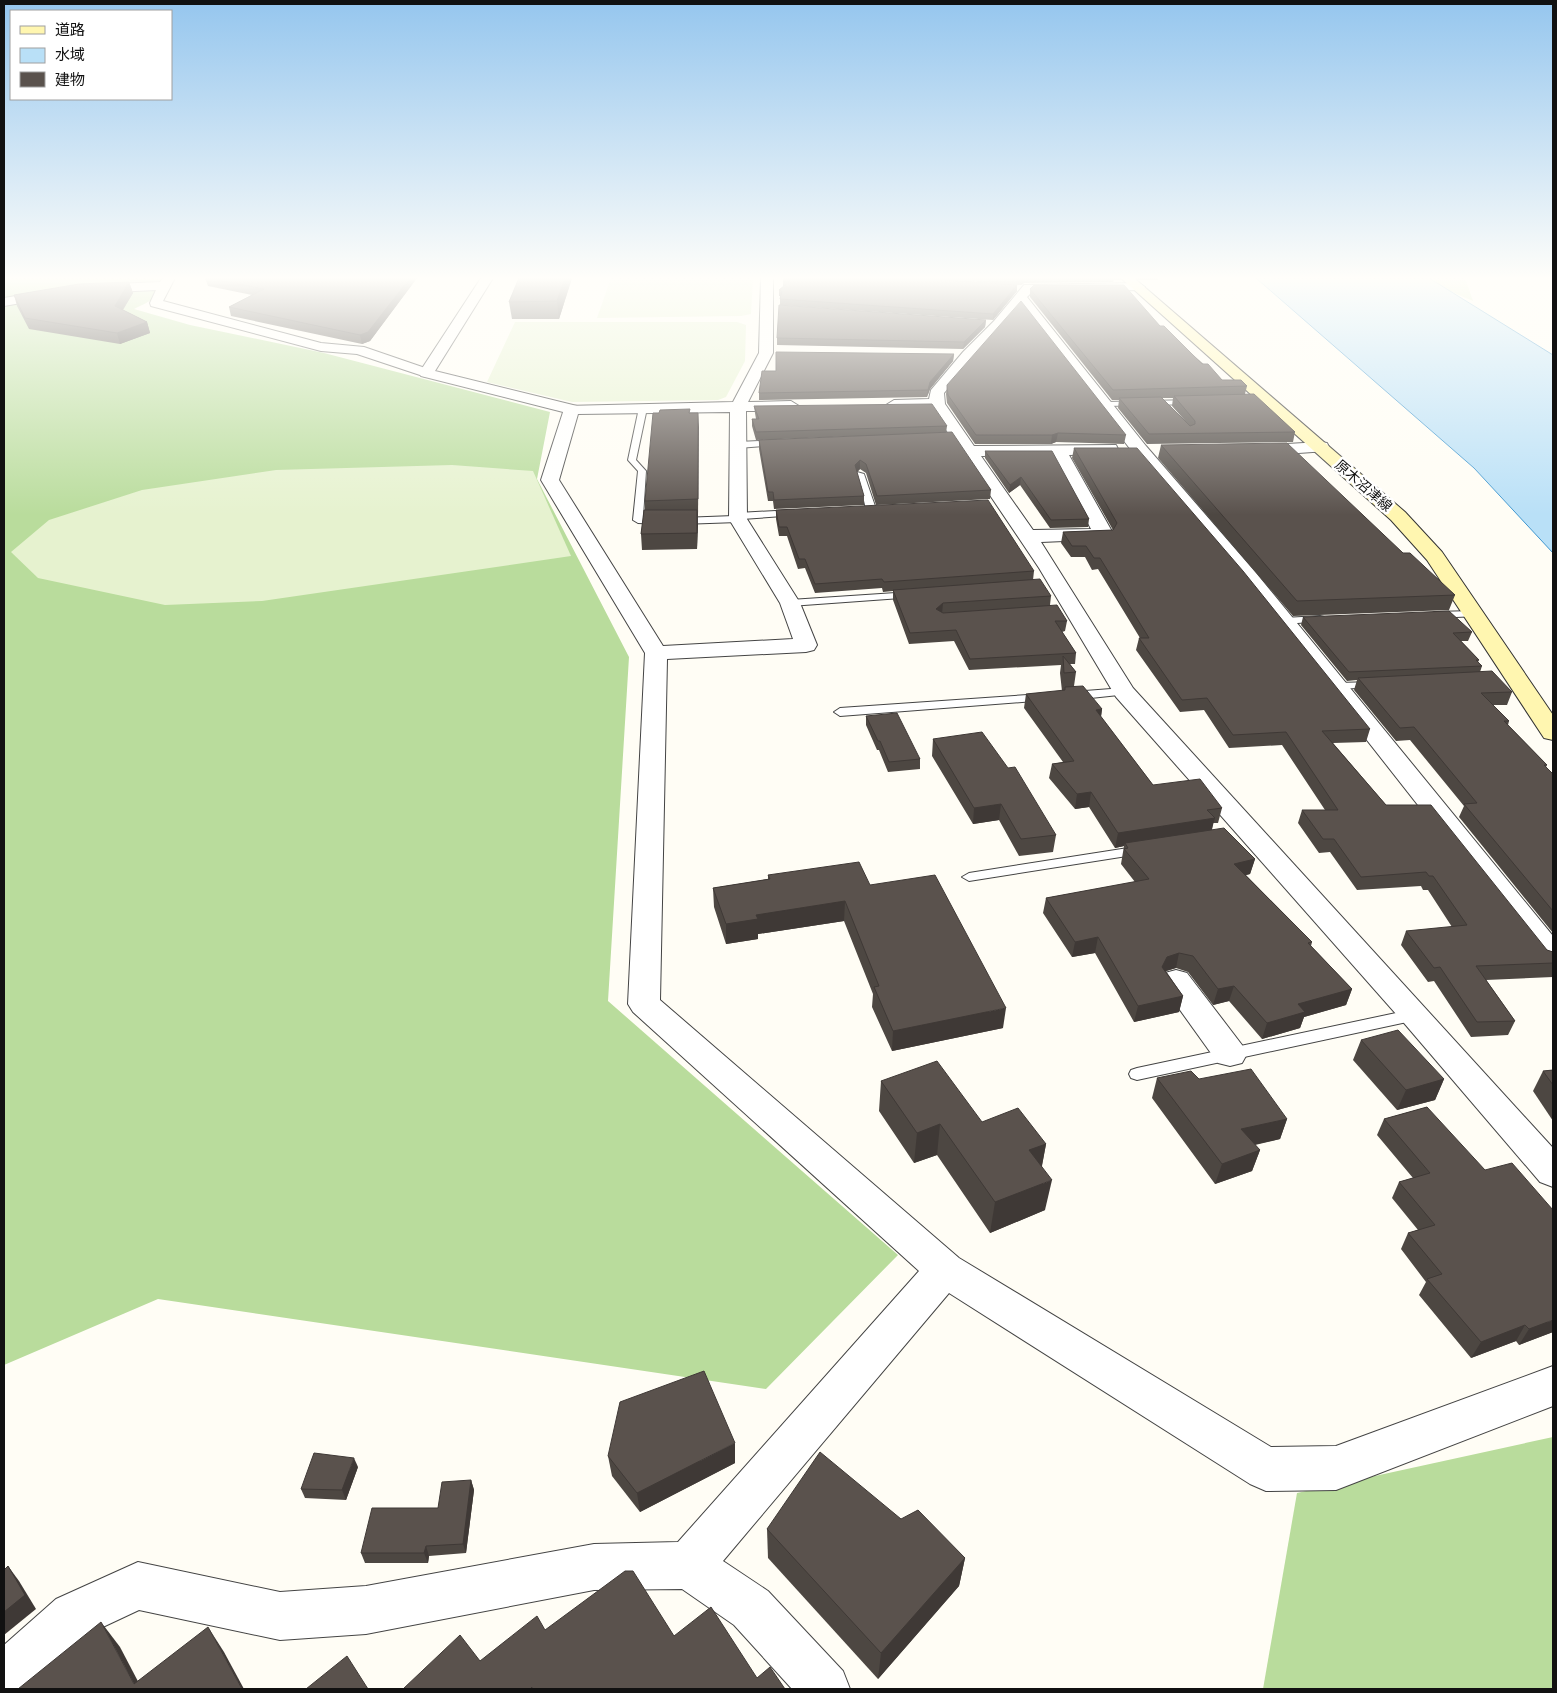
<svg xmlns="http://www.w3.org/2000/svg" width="1557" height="1693" font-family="'Playfair Display','Noto Sans JP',serif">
  <rect width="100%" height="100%" fill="#fffdf5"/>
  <polygon fill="#d5ebbd" points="1432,278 1465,278 1473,301 1443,288"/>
  <g fill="#b9dc9c">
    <path d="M4 278 165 279C154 301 154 299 134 309L190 325 324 353 550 412 537 479 629 657 608 1001 898 1255 766 1389 158 1299 4 1365Z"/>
    <polygon points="1553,1437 1553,1689 1263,1689 1297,1493"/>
  </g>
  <g fill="#e6f2cf">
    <polygon points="611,278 753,278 751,314 741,316 597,318"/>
    <polygon points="515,322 737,322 746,325 745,361 726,397 718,400 572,402 487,382"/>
    <polygon points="452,465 533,471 571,556 262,601 165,605 38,578 11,552 49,520 142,490 276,470"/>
  </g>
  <polygon fill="#b9e0f7" stroke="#3f96cf" points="1256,278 1429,278 1553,355 1553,553 1474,468"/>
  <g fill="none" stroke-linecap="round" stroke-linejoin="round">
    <g stroke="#444" stroke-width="2">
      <g id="service">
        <polygon points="1191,400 1195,402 1194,404 1107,406 1103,404 1107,402"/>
        <polygon points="643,406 647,408 636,460 646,471 643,517 662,519 662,523 659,524 638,523 633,520 638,471 628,460 639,408"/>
        <polygon points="776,440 780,443 779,445 738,448 734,445 738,442"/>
        <polygon points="857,472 864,474 876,509 874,511 866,509"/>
        <polygon points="794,510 799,513 797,515 742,519 738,522 681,524 676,521 681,518 734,516 738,513"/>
        <polygon points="911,592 915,593 915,597 790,606 785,603 790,600"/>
        <polygon points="1474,611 1478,612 1478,616 1434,618 1429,615 1434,612"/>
        <polygon points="1320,616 1324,617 1324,621 1284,624 1279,621 1284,618"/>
        <polygon points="1374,682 1378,683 1378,687 1337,689 1331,686 1337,683"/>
        <polygon points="1124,688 1128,690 1128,694 1072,700 1066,696 1072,692"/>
        <polygon points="1043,694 1047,696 1049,698 1047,700 840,716 834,712 840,708"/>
        <polygon points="1141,846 1148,850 1146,853 969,881 962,877 969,873"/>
        <polygon points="1415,1009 1421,1011 1423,1015 1421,1019 1137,1080 1131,1078 1129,1074 1131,1070 1137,1068"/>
      </g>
    </g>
    <g stroke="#444" stroke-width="2">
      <g id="minor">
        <polygon points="163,278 175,278 163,301 321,343 364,347 431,370 433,373 426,377 357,354 321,351 151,306 150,303 156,290 94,293 88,289 94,285 160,282"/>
        <path d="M761 278H773V353L748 402 791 401 799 406 791 411H746L747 519 800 603 817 645 814 650 806 652 667 659 660 1000 959 1258 1271 1447 1336 1446 1553 1366V1406L1336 1490 1266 1491 1250 1484 949 1293 723 1561 768 1591 843 1671 850 1689H792L734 1625 682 1589 594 1590 366 1634 280 1640 139 1610 90 1633 29 1689H4V1645L56 1599 138 1562 280 1592 366 1586 594 1544 678 1542 919 1271 633 1012 628 1004 645 653 541 480 565 406 733 402 759 353ZM730 412 729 519 780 603 793 639 663 646 559 480 578 414Z"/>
        <path d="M1139 283 1145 287 1143 290 1032 292 1027 297 1146 446 1256 573 1553 936V966L1542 963 1242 581 1134 454 1020 306 944 393 945 404 974 446 1116 445 1118 449 1116 453 1110 454 1069 455 1114 535 1111 539 1041 542 1133 688 1553 1148V1187L1540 1182 1404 1023 1116 697 1039 568 932 409 894 410 886 405 894 400 929 399 931 390 963 352 994 321 1024 285ZM1052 455 1091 529 1033 530 981 456Z"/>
        <polygon points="51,290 57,294 55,297 4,306 4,298"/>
        <polygon points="1321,442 1327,443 1329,447 1327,451 1255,456 1249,455 1247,451 1249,447 1255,446"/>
        <polygon points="1176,970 1187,973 1242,1045 1247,1054 1242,1063 1230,1066 1218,1063 1165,989 1160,981 1165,973"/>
      </g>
    </g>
    <g stroke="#444" stroke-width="2">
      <polygon id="tertiary" points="481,278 493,278 435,371 577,406 579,409 577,412 571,414 421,376 419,373"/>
    </g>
    <g stroke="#333" stroke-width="2">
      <polygon id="secondary" points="1121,278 1134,278 1405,512 1442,552 1553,715 1553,740 1544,738 1427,560 1391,520"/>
    </g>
    <use href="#service" fill="#fff" fill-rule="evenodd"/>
    <use href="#minor" fill="#fff" fill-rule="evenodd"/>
    <use href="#tertiary" fill="#fff" fill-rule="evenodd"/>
    <use href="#secondary" fill="#fff6b0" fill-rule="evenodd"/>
  </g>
  <g fill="#4d4742" fill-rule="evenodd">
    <polygon points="205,278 417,278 370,341 362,344 231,316 229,307 252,295 208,286"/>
    <polygon points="572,278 559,319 512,319 509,302"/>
    <polygon points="785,278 1121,278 1121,280 1114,280 1113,282 1024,283 1021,285 921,278 1017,285 1017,291 993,320 780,305 780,296 779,296 779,290 784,286 783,286 783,280"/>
    <polygon points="1136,278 1158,278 1158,280 1139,280"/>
    <polygon points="129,282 133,293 123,310 147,322 150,333 120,344 29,329 17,306 14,295"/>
    <path d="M1030 289 1160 326 1222 380 1247 386 1245 394 1295 432 1293 442 1147 444 1118 408 1119 400H1112L1030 297ZM1162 398H1173L1172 406 1187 423Z"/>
    <polygon points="986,320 985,327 963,349 777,345 777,338"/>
    <polygon points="954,354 953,361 930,389 927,397 759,400 759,393 776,371"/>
    <polygon points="947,385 1126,435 1124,444 1056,442 1051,444 975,444 947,403 946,394"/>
    <polygon points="754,406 947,426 946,433 991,490 990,499 876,505 866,473 860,469 857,472 864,496 864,505 774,509 773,501 768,501 759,449 759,440 857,436 756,440 752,426 752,419 756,419 755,413"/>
    <polygon points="690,413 698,413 698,515 697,549 642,550 641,534 645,510 645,501"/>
    <polygon points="1161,445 1403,553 1455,595 1449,610 1293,616 1158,458"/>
    <polygon points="1074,448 1370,729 1366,742 1333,743 1386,805 1547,950 1553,952 1553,977 1486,980 1515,1021 1508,1035 1471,1037 1434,981 1428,982 1401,945 1406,931 1452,927 1428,890 1423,890 1421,886 1357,890 1330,852 1319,853 1298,823 1302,810 1325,810 1282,745 1229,748 1204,710 1180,712 1136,650 1139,638 1140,638 1098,569 1092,570 1085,557 1071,557 1061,543 1063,532 1113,530 1072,458"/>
    <polygon points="985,451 1089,519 1088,527 1050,528 1020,485 1009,493 985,458"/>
    <polygon points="776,510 1034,571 1033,580 1051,596 1050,605 1067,621 1065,631 1062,632 1076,653 1075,664 1070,664 1076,672 1074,686 1102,709 1101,717 1153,785 1222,808 1218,823 1213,823 1212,830 1255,859 1250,874 1246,875 1312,942 1311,946 1352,989 1346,1005 1304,1017 1300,1028 1262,1039 1229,1001 1213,1005 1188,972 1176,968 1166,971 1183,996 1179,1012 1134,1022 1095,953 1072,957 1043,913 1046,898 1135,882 1121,864 1124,846 1115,848 1089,807 1075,809 1049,778 1052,764 1063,762 1024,708 1026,694 1062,691 1060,673 1061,665 969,670 954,641 909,644 893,600 893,591 883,592 882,588 815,593 805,568 798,569 787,536 779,536 776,519"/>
    <polygon points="1303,617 1472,632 1468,641 1461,641 1479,660 1478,662 1482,666 1480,672 1512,692 1507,705 1493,705 1509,721 1508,725 1547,765 1546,767 1553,774 1553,933 1459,817 1464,806 1410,740 1396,741 1354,690 1357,680 1347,681 1301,625"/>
    <polygon points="866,716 920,759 920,769 888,772 879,750 877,750 866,725"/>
    <polygon points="933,739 1056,835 1053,852 1019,856 999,820 973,824 932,756"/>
    <polygon points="768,875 870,885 1003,1028 892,1051 872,1007 873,994 844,921 758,934 758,939 726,944 714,907 713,888 768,879"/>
    <polygon points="1361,1040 1444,1079 1435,1100 1397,1110 1353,1060"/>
    <polygon points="1553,1070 1553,1121 1533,1091 1543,1071"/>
    <polygon points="1157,1078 1199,1079 1287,1119 1280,1139 1255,1145 1260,1150 1252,1171 1215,1184 1152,1098"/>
    <polygon points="881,1081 982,1122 1046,1144 1042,1166 1045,1210 990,1233 937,1155 914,1163 879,1111"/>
    <polygon points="1427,1107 1553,1332 1519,1345 1516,1341 1471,1358 1419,1295 1426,1282 1401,1249 1408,1233 1418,1230 1392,1198 1399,1182 1413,1178 1377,1135 1384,1119"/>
    <polygon points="608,1456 735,1463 640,1512 612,1476"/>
    <polygon points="358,1467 346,1500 305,1498 301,1489"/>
    <polygon points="471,1480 474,1490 466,1553 429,1556 428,1563 365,1563 361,1553 438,1508"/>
    <polygon points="901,1519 965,1558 959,1586 878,1679 768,1558 767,1529"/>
  </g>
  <g fill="#3f3936">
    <polygon points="410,278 417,278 370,341 362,344 360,335"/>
    <polygon points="565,278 572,278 559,319 557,301"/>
    <polygon points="1025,278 1024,283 1021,285 1022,280"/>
    <polygon points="129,282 133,293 118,317 115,306"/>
    <polygon points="1017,285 1017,291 993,320 993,314"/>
    <polygon points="986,320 985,327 963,349 964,342"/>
    <polygon points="147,322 150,333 120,344 117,333"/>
    <polygon points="954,354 953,361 930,389 927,397 928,390 930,382"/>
    <polygon points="698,413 699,427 698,515"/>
    <polygon points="1058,433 1056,442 1051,444 1052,435"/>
    <polygon points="860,460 860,469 854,475 855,465"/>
    <polygon points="1021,477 1020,485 1009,493 1010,485"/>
    <polygon points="697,510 698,525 697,549"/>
    <polygon points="943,603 942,614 936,609"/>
    <polygon points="1102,709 1100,723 1096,710"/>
    <polygon points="1091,792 1089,807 1075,809 1077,794"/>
    <polygon points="1001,804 999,820 973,824 974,808"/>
    <polygon points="1215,818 1211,832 1125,843 1124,846 1115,848 1118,833"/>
    <polygon points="1255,859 1250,874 1230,879 1234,864"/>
    <polygon points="845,901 844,921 758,934 758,939 726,944 726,924 756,915"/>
    <polygon points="1098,937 1095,953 1072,957 1075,942"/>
    <polygon points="1179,953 1176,968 1163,972 1162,967 1167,957"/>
    <polygon points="1234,986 1229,1001 1213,1005 1218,989"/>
    <polygon points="1352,989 1346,1005 1304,1017 1300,1028 1262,1039 1267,1023 1298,1004"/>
    <polygon points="1183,996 1179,1012 1134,1022 1138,1006"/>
    <polygon points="1006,1008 1003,1028 892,1051 893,1031"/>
    <polygon points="1444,1079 1435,1100 1397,1110 1406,1090"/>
    <polygon points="1287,1119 1280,1139 1234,1149 1241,1129"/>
    <polygon points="940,1124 937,1155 914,1163 917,1133"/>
    <polygon points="1046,1144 1040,1175 1029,1150"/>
    <polygon points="1260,1150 1252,1171 1215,1184 1222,1164"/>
    <polygon points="1052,1180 1045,1210 990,1233 995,1202"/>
    <polygon points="1553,1320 1553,1332 1519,1345 1529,1329"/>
    <polygon points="1525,1325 1516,1341 1471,1358 1481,1342"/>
    <polygon points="735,1443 735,1463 640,1512 637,1493"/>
    <polygon points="354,1458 358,1467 346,1500 342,1490"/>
    <polygon points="471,1480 474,1490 466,1553 463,1544"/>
    <polygon points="426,1546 429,1556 428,1563 424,1553"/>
    <polygon points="965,1558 959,1586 878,1679 881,1653"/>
    <polygon points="8,1566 19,1581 36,1609 4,1635 4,1612"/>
    <polygon points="101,1622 120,1647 142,1689 134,1684"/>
    <polygon points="208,1627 224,1652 244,1689 242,1689"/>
  </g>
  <g fill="#5a524d" stroke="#3f3936">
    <polygon points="208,278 410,278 368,332 360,335 229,307 264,289"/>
    <polygon points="519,278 565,278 557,301 509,302"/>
    <polygon points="785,278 914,278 1017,285 993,314 780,299 782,291 779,290 790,281 783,280"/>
    <polygon points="994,278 1024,278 1022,280"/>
    <polygon points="129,282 115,306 147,322 117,333 25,318 14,295 79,284"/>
    <polygon points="1034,285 1124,285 1160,326 1164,326 1202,364 1208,364 1222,380 1241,380 1247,386 1113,390 1030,289"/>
    <polygon points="1021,301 1126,435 1058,433 1052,435 976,435 948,395 947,385"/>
    <polygon points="779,305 986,320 964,342 777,338"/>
    <polygon points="776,352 954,354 930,382 928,390 759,393 762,371 776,371"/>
    <polygon points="1254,394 1295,432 1149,434 1119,398 1161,397 1190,426 1195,424 1195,421 1174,396"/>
    <polygon points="932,404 947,426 756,432 752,419 759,419 754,406"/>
    <polygon points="690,409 689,413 698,413 698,499 645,501 653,413 659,413 660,410"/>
    <polygon points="952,432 991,490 877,496 866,464 860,460 855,465 864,496 774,500 773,492 768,492 759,440"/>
    <polygon points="1287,443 1403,553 1410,553 1455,595 1297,601 1161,445"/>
    <polygon points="1074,448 1137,448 1243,571 1370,729 1322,731 1386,805 1431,805 1547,950 1553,952 1553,963 1476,966 1515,1021 1477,1022 1440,967 1434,968 1406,931 1467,925 1433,876 1429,876 1426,872 1361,877 1334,839 1323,839 1302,810 1338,810 1286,732 1233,735 1207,698 1182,700 1139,638 1149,638 1100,558 1094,558 1086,546 1072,546 1063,532 1113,530 1117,523"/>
    <polygon points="985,451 1052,451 1089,519 1051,520 1021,477 1010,485"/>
    <polygon points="988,500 1034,571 884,582 882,579 815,584 805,559 799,559 787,527 779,527 776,510"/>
    <polygon points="644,510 697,510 697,533 641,534"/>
    <polygon points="1040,579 1051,596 943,603 936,609 943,613 1057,605 1067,621 1055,621 1076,653 970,659 956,630 910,633 893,590"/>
    <polygon points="1449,611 1472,632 1453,633 1479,660 1476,660 1482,666 1349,672 1303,617"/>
    <polygon points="1063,656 1076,672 1064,673"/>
    <polygon points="1492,671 1512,692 1481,693 1509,721 1504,721 1547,765 1544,765 1553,774 1553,911 1464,804 1477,803 1414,727 1400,728 1358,678"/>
    <polygon points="1083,686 1102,709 1096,710 1153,785 1200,779 1222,808 1207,810 1215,818 1118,833 1091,792 1077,794 1052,764 1074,761 1026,694 1065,690 1065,687"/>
    <polygon points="897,713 920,759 889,762 880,741 878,741 866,716"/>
    <polygon points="982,732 1008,768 1015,767 1056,835 1021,839 1001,804 974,808 933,739"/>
    <polygon points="1224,828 1255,859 1234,864 1312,942 1308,943 1352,989 1298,1004 1305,1012 1267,1023 1234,986 1218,989 1193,956 1179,953 1167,957 1162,967 1183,996 1138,1006 1098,937 1075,942 1046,898 1149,879 1124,849 1128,848 1125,843"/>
    <polygon points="859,862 870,885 935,875 1006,1008 893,1031 874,987 879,986 845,901 756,915 758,919 726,924 713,888 770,879 768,875"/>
    <polygon points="1398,1030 1444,1079 1406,1090 1361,1040"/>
    <polygon points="937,1061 982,1122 1018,1108 1046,1144 1029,1150 1052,1180 995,1202 940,1124 917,1133 881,1081"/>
    <polygon points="1251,1069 1287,1119 1241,1129 1260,1150 1222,1164 1157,1078 1191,1071 1199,1079"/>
    <polygon points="1553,1070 1553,1085 1543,1071"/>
    <polygon points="1427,1107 1485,1170 1512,1163 1553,1210 1553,1320 1529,1329 1525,1325 1481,1342 1427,1279 1442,1274 1408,1233 1435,1225 1399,1182 1430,1173 1384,1119"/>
    <polygon points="704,1371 735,1443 637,1493 608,1456 620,1402"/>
    <polygon points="820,1452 901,1519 918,1510 965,1558 881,1653 767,1529"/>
    <polygon points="314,1453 354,1458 342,1490 301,1489"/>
    <polygon points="471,1480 463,1544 426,1546 424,1553 361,1553 372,1508 438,1508 442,1482"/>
    <polygon points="8,1566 25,1595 4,1612 4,1570"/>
    <polygon points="625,1571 633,1571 674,1636 711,1607 757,1678 770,1667 785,1689 533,1689 532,1687 530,1689 403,1689 460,1635 480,1661 537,1616 545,1630"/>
    <polygon points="101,1622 134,1684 208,1627 242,1689 18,1689"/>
    <polygon points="347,1656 368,1689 306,1689"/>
  </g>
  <linearGradient id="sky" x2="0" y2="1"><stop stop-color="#95c6ee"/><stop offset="0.54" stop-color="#fffefa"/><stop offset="1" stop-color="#fffefa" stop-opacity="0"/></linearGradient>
  <rect width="1557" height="515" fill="url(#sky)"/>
  <g text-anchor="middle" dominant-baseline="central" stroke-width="5" stroke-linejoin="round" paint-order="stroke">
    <g font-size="14" fill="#111" stroke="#fff">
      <text transform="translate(1364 485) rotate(41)">原木沼津線</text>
    </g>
  </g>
  <rect width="1557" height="1693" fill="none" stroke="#111111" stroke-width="10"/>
  <rect x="10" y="10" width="162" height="90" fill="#ffffff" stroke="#a0a0a0"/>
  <rect x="20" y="26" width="25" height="8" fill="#fff6b0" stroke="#a0a0a0"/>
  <text x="55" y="35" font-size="15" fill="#111111">道路</text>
  <rect x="20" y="48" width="25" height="15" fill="#b9e0f7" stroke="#a0a0a0"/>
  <text x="55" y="60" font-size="15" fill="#111111">水域</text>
  <rect x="20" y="72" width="25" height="15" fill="#5a524d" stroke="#a0a0a0"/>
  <text x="55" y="85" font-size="15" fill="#111111">建物</text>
</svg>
